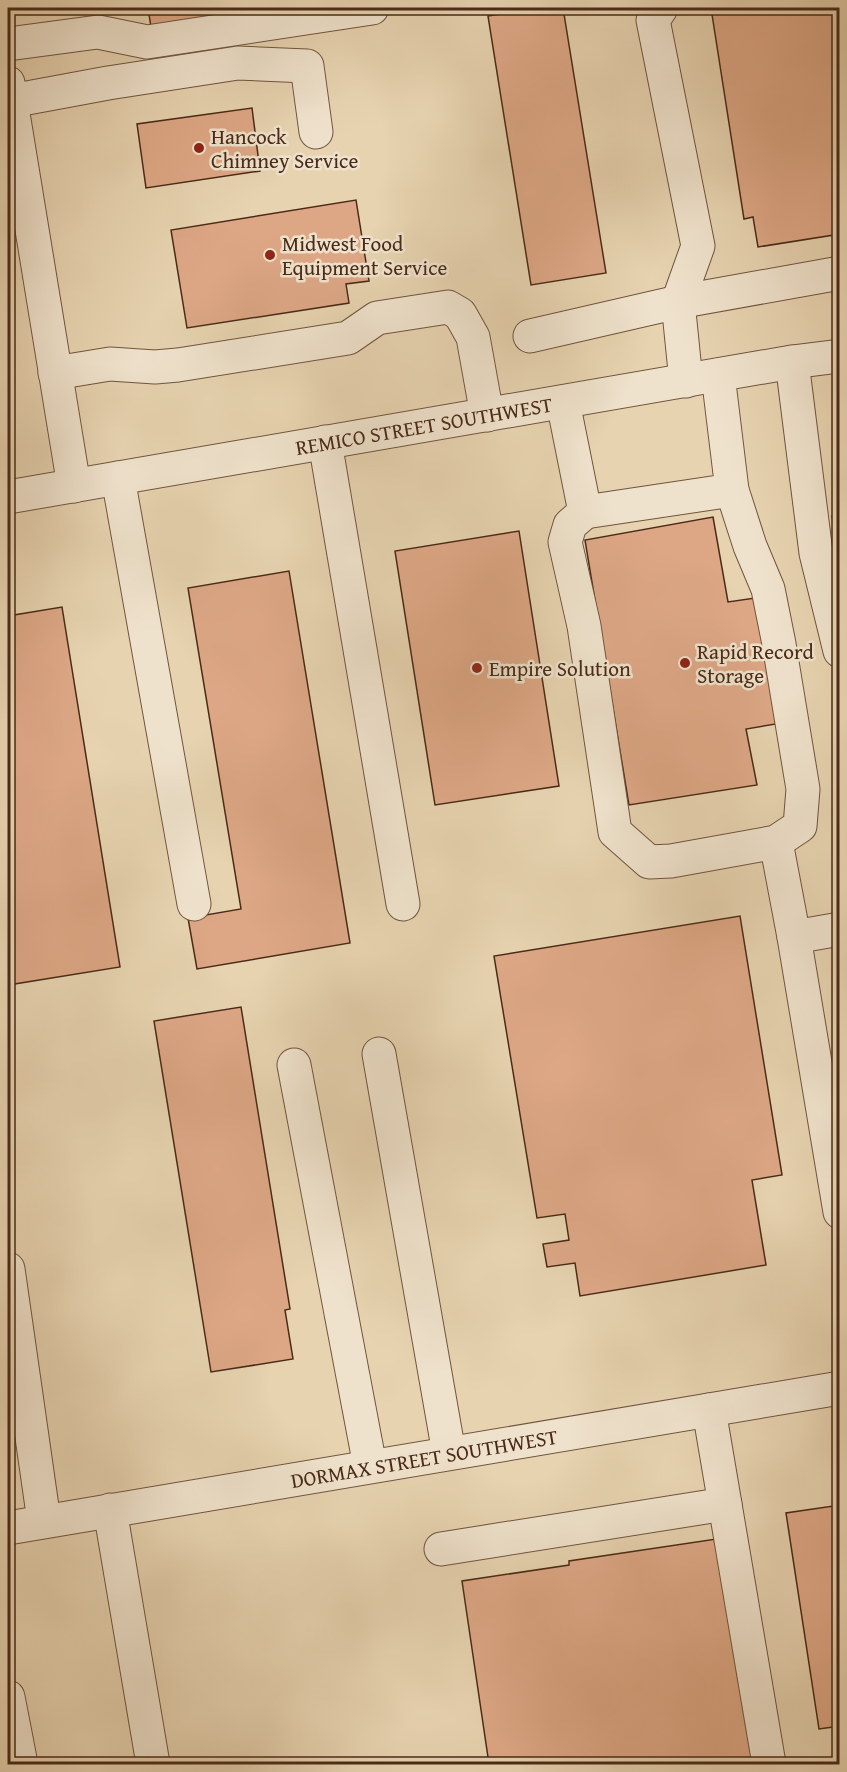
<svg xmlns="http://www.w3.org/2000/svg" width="847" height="1772" font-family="'Gentium Book Plus',serif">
  <rect width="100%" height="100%" fill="#e7d3b0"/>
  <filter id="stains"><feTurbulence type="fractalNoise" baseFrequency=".00333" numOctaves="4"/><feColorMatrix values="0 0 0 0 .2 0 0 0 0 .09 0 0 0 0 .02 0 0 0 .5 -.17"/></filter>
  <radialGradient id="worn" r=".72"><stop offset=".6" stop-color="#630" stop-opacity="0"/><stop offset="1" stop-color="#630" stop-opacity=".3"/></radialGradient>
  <g fill="#dda785" stroke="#4a2a18" stroke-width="1.5">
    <polygon points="148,8 274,8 151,27"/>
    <polygon points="539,8 563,8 606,273 531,285 488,16"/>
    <polygon points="711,8 840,8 840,234 758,247 753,217 744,219"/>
    <polygon points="252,108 260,171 146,188 137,124"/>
    <polygon points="356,200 369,281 346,284 349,303 187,328 171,230"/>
    <polygon points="840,515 840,560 832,516"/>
    <polygon points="713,517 728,602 755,598 776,724 746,729 757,785 629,805 585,540"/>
    <polygon points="519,531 559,786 435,805 395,551"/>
    <polygon points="289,571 350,943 197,969 188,918 241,909 188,588"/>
    <polygon points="62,607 120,967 8,985 8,616"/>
    <polygon points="740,916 782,1175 752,1180 766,1265 580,1296 575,1263 547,1267 543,1244 569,1240 565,1214 537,1218 494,956"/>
    <polygon points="241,1007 290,1309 285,1310 293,1359 211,1372 154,1021"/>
    <polygon points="840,1079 840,1143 827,1081"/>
    <polygon points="840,1505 840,1726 819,1729 786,1513"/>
    <polygon points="723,1538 757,1764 489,1764 462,1581 569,1565 569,1561"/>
  </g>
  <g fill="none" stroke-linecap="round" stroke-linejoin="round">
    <g stroke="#71543e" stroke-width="35">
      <g id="minor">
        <polyline points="661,8 653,20 698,246 678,302 686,381"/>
        <polyline points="8,44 98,32 147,42 372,8"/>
        <polyline points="8,83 74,486"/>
        <polyline points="11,101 108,83 238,63 307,66 316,132"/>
        <polyline points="530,336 678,302 840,273"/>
        <polyline points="792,362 816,553 840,651"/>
        <polyline points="55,373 110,364 155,367 178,365 348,338 377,318 448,307 460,314 473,337 487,415"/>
        <polyline points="563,402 585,512 732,490 718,375"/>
        <polyline points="325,442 403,904"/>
        <polyline points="118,478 194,904"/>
        <path id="s1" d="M8 497 792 362 840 356"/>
        <polyline points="585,512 570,525 565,542 584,626 615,832 649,862 671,861 776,842 800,826 803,789 779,644 768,589 750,546 732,490"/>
        <polyline points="776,842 794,937"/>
        <polyline points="840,929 794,937 840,1212"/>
        <polyline points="379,1054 449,1453"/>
        <polyline points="294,1065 370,1466"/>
        <polyline points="8,1269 44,1521"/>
        <polyline points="709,1410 769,1764"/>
        <polyline points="110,1510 153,1764"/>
        <path id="s2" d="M8 1528 840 1388"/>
        <polyline points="441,1549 725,1504"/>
        <polyline points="8,1697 21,1764"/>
      </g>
    </g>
    <use href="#minor" stroke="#efe2cc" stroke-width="33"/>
  </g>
  <g fill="#8f2418" stroke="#efe2cc" stroke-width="2">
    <circle cx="199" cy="148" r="6"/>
    <circle cx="270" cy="255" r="6"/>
    <circle cx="685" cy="663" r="6"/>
    <circle cx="477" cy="668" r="6"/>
  </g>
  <g text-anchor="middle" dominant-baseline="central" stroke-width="5" stroke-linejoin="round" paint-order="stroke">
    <g font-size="21" fill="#4a2a18" stroke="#efe2cc" text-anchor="start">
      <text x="211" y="136">Hancock<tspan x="211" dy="24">Chimney Service</tspan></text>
      <text x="282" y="243">Midwest Food<tspan x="282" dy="24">Equipment Service</tspan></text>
      <text x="697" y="651">Rapid Record<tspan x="697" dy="24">Storage</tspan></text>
      <text x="489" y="668">Empire Solution</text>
    </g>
    <g font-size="21" fill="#4a2a18" stroke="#efe2cc">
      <text stroke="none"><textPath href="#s1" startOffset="422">REMICO STREET SOUTHWEST</textPath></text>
      <text stroke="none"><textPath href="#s2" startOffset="422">DORMAX STREET SOUTHWEST</textPath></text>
    </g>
  </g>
  <rect width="847" height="1772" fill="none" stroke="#e7d3b0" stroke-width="30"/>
  <rect x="9" y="9" width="829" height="1754" fill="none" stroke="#4a2a18" stroke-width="3"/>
  <rect x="15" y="15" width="817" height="1742" fill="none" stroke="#4a2a18" stroke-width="1.5"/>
  <rect width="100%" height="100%" filter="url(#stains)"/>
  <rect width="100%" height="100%" fill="url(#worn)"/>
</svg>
